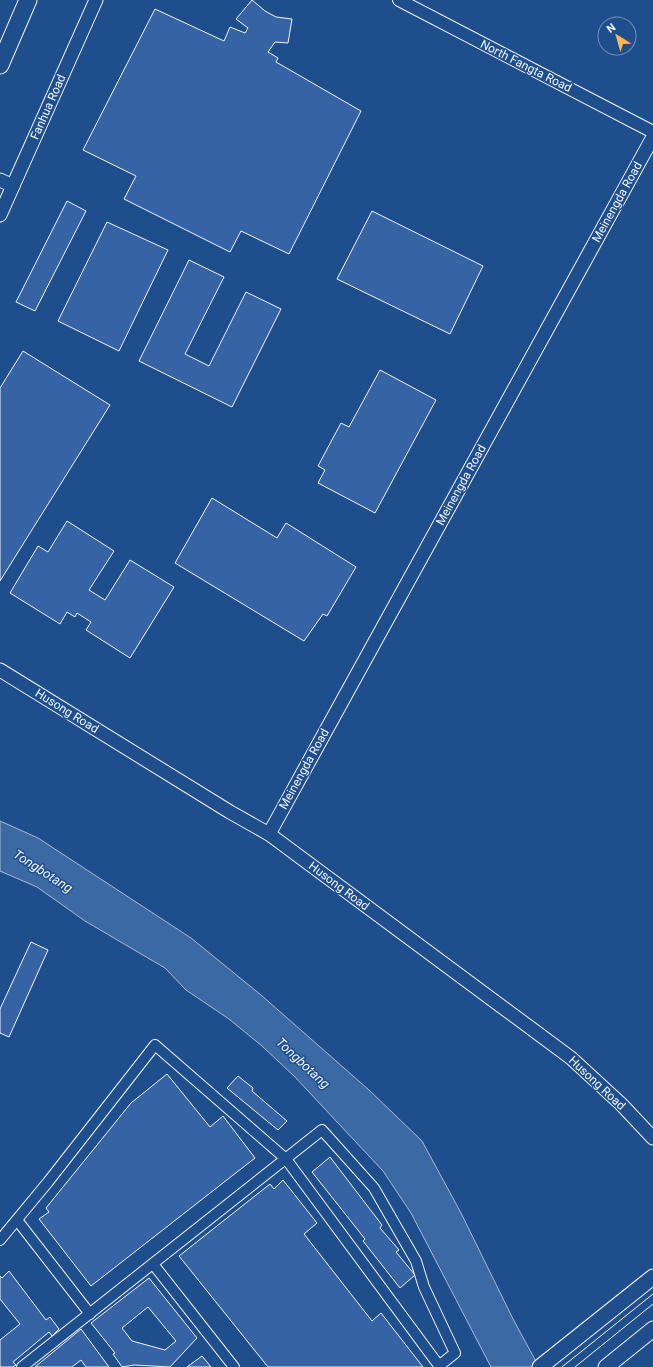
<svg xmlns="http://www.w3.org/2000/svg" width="653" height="1367" font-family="Roboto,sans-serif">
  <rect width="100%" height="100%" fill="#1f4e8c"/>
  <polygon fill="#3b69a3" stroke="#a8bbd7" points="0,821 38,838 191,938 261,995 369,1090 422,1141 461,1213 513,1319 539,1367 491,1367 411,1213 383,1171 294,1076 262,1046 229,1019 186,990 165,968 85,921 37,887 0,871"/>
  <g fill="#3563a3" stroke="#f2f6ff" fill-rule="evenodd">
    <polygon points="252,0 265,11 276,17 292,19 288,43 275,42 268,52 278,58 276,62 361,111 289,254 241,231 230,252 124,199 136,176 83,150 155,9 224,41 230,27 245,33 248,28 236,19"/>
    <polygon points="67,201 86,211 35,311 16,302"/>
    <polygon points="372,211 483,266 450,334 337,279"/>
    <polygon points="107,222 168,250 119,351 58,321"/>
    <polygon points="189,260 224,277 185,354 209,366 246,292 281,309 232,407 139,361"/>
    <polygon points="23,351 110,405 0,581 0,388"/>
    <polygon points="380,370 436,400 375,513 318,483 325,470 318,466 341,423 349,427"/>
    <polygon points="212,498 277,538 286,523 356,567 327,616 323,614 304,641 175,563"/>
    <polygon points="67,521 114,551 89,590 105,600 130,560 174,587 130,658 86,630 91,622 77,613 75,617 67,612 60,624 10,593 38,546 48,552"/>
    <polygon points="31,942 48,950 9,1037 0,1033 0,1009"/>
    <polygon points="167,1074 210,1127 223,1116 255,1158 91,1286 39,1219 49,1212 46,1208 131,1103"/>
    <polygon points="238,1076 253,1088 252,1091 287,1121 278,1130 227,1088"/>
    <polygon points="330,1157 382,1225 380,1228 399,1250 396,1252 415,1275 400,1288 363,1241 365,1239 312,1172"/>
    <polygon points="283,1180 317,1223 304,1234 372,1321 381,1313 423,1367 268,1367 179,1256 270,1184 274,1189"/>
    <polygon points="9,1271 46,1320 50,1317 59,1329 52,1336 49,1332 13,1362 16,1365 13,1367 0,1367 0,1340 20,1324 0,1299 0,1276 2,1278"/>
    <path d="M149 1278 197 1338 170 1367 134 1365 122 1367 113 1354 115 1353 91 1323ZM148 1307 176 1341 165 1350 132 1341 122 1328Z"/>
    <polygon points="81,1329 109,1367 86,1367 81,1360 72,1367 35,1367"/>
    <polygon points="202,1356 211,1367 187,1367"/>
  </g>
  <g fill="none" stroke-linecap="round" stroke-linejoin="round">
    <g stroke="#f2f6ff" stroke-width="12">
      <g id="minor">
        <polyline points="17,1220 90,1314"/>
        <polyline points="0,1240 48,1182 155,1045 286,1159 440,1367"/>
        <polyline points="153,1264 234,1367"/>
        <polyline points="22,1367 322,1130 374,1188 416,1261 424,1287 455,1353 439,1366"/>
      </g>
    </g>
    <g stroke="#f2f6ff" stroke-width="14">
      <polyline id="tertiary" points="399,0 653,132"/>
    </g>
    <g stroke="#f2f6ff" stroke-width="15">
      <g id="secondary">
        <polyline points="0,180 13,186"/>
        <polyline points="0,215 96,0"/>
        <polyline points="0,670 230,812 269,834 571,1058 621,1104 653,1138"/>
        <polyline points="269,834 653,137"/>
      </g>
    </g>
    <g stroke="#f2f6ff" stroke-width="17">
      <g id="primary">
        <polyline points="540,1367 653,1277"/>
        <polyline points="606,1367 653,1329"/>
      </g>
    </g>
    <g stroke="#f2f6ff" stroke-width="19">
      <polyline id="motorway" points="0,65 28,0"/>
    </g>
    <use href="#minor" stroke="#1f4e8c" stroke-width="10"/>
    <use href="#tertiary" stroke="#1f4e8c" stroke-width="12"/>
    <use href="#secondary" stroke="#1f4e8c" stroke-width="13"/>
    <use href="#primary" stroke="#1f4e8c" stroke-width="15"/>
    <use href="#motorway" stroke="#1f4e8c" stroke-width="17"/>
    <g stroke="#f2f6ff" stroke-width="1">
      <polyline points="562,1367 653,1294"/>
      <polyline points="575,1367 653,1304"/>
    </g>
  </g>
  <g text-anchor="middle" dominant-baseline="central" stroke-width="3" stroke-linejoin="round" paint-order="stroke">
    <g font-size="12" fill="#f2f6ff" stroke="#1f4e8c">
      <text transform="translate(526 66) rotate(27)">North Fangta Road</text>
      <text transform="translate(48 107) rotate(-66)">Fanhua Road</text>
      <text transform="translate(617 202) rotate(-61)">Meinengda Road</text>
      <text transform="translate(461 485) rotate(-61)">Meinengda Road</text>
      <text transform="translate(67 711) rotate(32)">Husong Road</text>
      <text transform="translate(304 769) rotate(-61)">Meinengda Road</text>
      <text transform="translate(339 886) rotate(37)">Husong Road</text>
      <text transform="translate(597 1083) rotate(43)">Husong Road</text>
    </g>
    <g font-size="13" font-style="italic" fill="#f2f6ff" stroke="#1f4e8c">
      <text transform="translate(43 871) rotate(33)">Tongbotang</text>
      <text transform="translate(303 1063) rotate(43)">Tongbotang</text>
    </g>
  </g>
  <g transform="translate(617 36) rotate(323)"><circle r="19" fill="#1f4e8c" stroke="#7391ba"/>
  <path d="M0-3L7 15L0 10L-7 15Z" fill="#ffb74d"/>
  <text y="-6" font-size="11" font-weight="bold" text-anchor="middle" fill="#f2f6ff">N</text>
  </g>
</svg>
